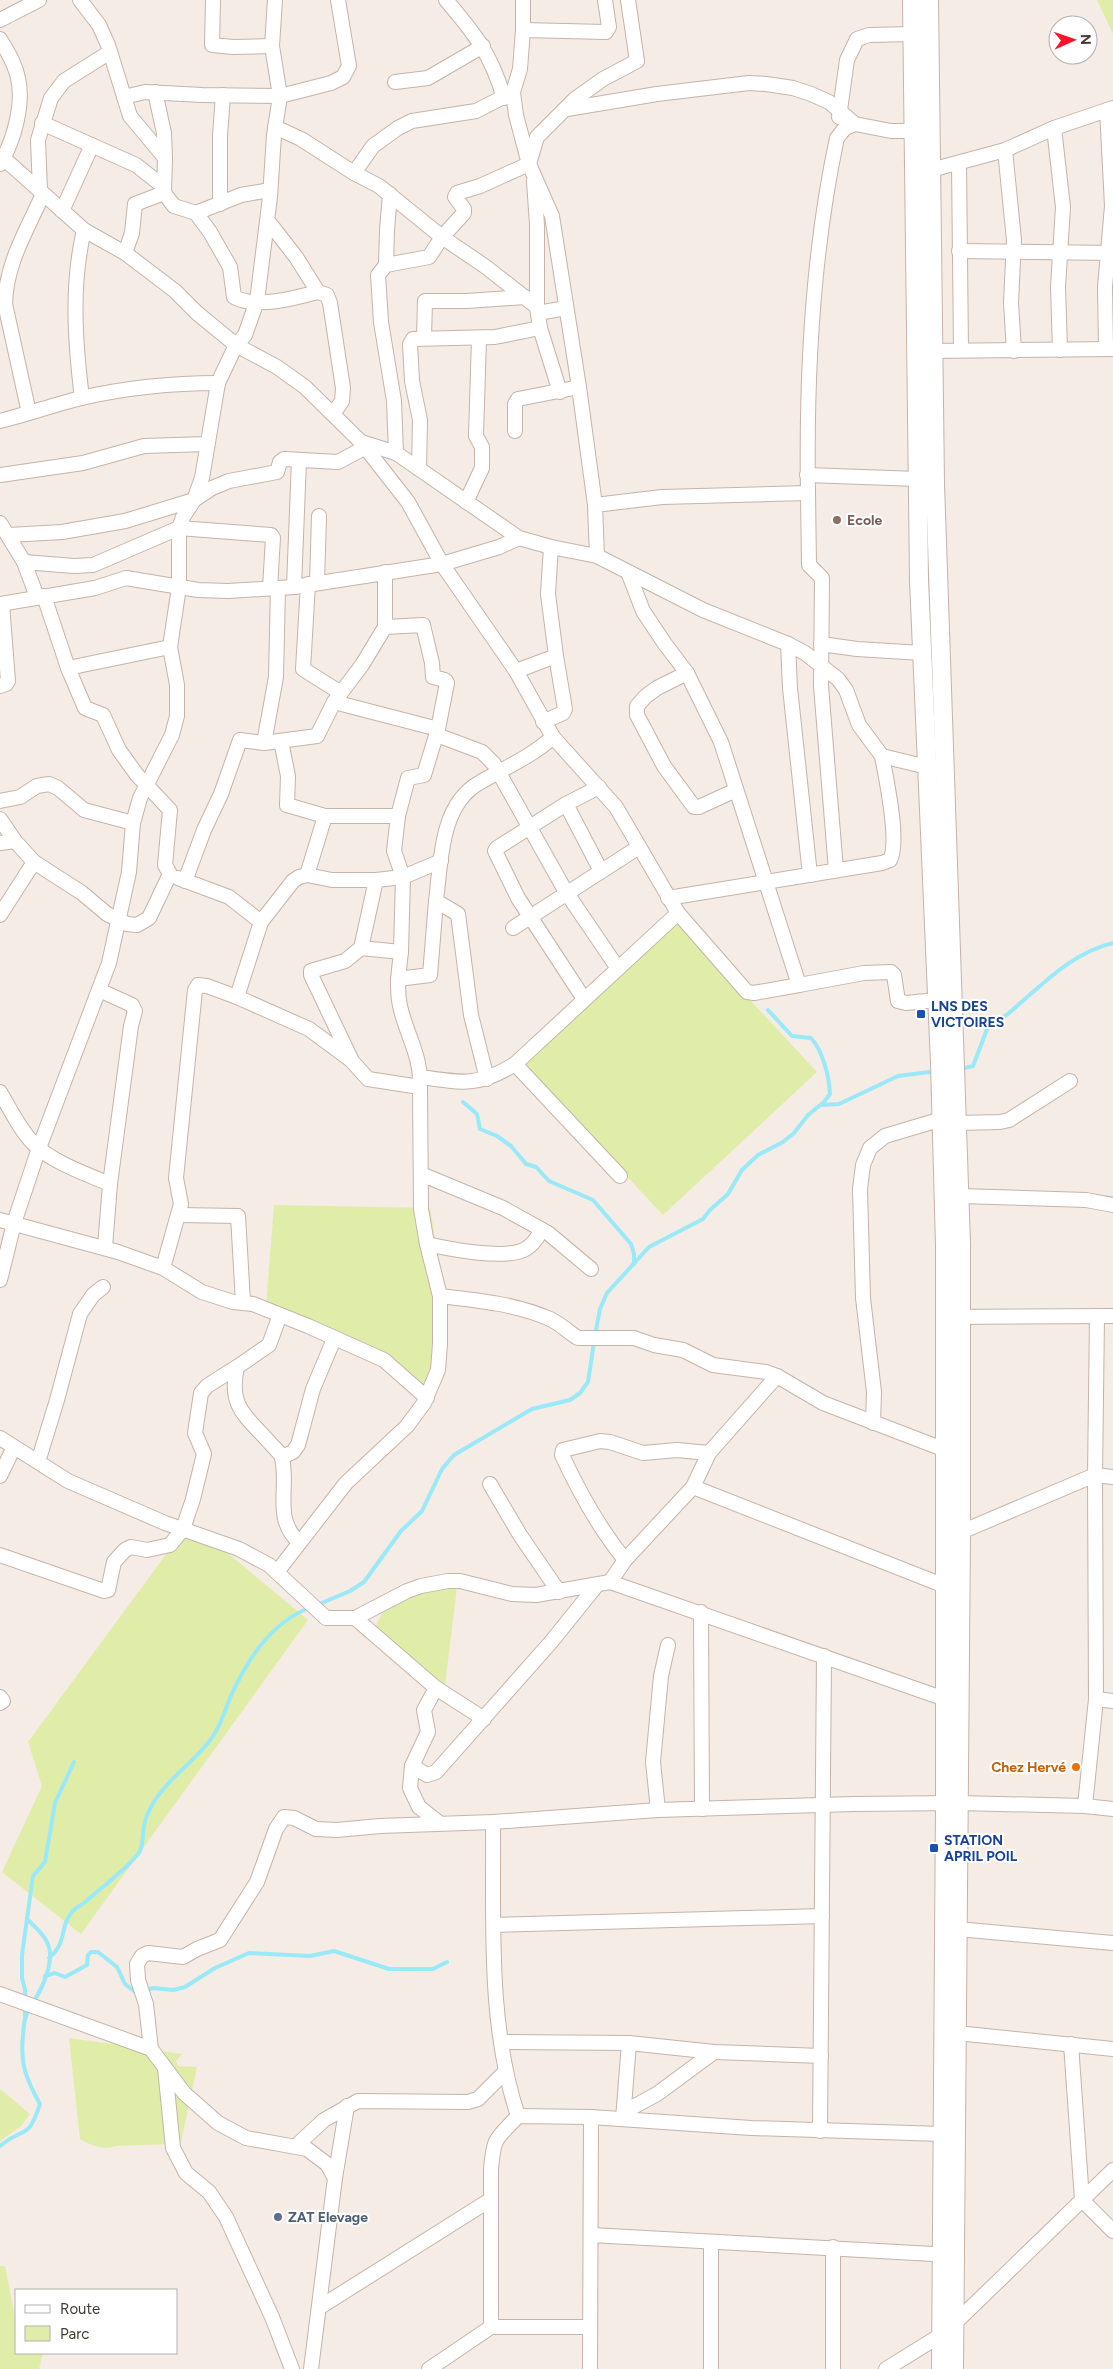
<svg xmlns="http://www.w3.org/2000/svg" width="1113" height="2369" font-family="Figtree,sans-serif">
  <rect width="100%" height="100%" fill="#f4ece5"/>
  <g fill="#e0eda8">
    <polygon points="1097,0 1113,0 1113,34"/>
    <polygon points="674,918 817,1072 663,1215 519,1061"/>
    <polygon points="274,1205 430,1208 442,1279 439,1343 425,1394 382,1354 266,1306"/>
    <polygon points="181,1534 224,1550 308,1620 81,1934 2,1872 42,1786 28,1742"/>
    <polygon points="457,1587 445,1685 376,1626 384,1609 429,1590"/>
    <path d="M69 2038 182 2054 176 2061 178 2066 197 2067 181 2142 173 2144 115 2146C105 2151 89 2145 80 2139Z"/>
    <polygon points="0,2089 30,2114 21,2126 0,2141"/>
    <polygon points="0,2266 5,2266 16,2322 16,2353 43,2353 39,2369 0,2369"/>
  </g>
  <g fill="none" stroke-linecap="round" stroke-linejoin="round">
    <g stroke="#9ae9f8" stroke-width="4">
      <path d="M961 1069 973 1066 989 1024C995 1020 1004 1018 1009 1013 1041 986 1071 953 1113 943"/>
      <polyline points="463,1102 477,1114 480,1129 497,1136 511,1146 526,1164 536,1167 549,1181 593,1200 631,1244 634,1254 634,1264"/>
      <polyline points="821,1105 839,1104 898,1076 937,1071"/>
      <path d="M595 1335 600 1309 607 1293 649 1247 703 1219 710 1210 728 1194 742 1170 758 1155 783 1142 794 1133 808 1115 824 1102 830 1094C829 1076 823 1051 811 1038L792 1036 768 1010"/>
      <polyline points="317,1605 350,1591 364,1582 401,1531 422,1511 442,1469 454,1455 532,1409 570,1400 580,1393 588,1382 594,1342"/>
      <path d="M27 1919C35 1927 46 1936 49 1947 54 1963 42 1989 33 2003"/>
      <path d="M49 1958C68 1942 59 1927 72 1912 75 1908 80 1906 84 1903 97 1891 132 1865 140 1851 144 1842 142 1828 146 1818 159 1784 187 1769 208 1743 219 1730 224 1713 230 1698 247 1660 270 1623 311 1607"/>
      <polyline points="45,1976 55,1973 65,1977 87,1965 88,1955 91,1952 98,1952 117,1967 125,1984 135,1992 154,1988 173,1990 185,1987 215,1968 249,1953 310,1956 334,1951 389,1969 433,1969 447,1962"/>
      <polyline points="25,2016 25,1989 22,1978 22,1955 33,1876 45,1862 55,1803 74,1762"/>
      <path d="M0 2146C23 2126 28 2142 40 2104 26 2079 20 2064 23 2035 24 2025 24 2017 29 2009"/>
    </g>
    <g stroke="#c4b4a9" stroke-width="16">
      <g id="minor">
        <path d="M80 0 99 25 108 45 130 116 165 158 164 193 174 206 196 213 210 232 230 267 234 297C256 309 296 298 318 292"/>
        <polyline points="213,0 212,45 233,47 272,46"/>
        <path d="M446 0C475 34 491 54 504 98"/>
        <polyline points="523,0 523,30 520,69 513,92 516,115 529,164 552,216 579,387 595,505"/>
        <polyline points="0,20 39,0"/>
        <polyline points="523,30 606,32 609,27 605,0"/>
        <path d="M0 39C7 51 15 63 18 78 24 104 14 141 0 164"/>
        <polyline points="395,82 428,78 483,46"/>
        <polyline points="155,92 164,133 165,157"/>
        <polyline points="124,97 145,92 202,95 280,96 331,83 343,77 349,66 338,0"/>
        <polyline points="567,109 657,94 749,83 766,84 793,88 811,94 829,102 855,124 891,131 914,131"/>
        <polyline points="839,117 847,60 857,39 869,35 913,34"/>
        <polyline points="42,123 136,165 164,187"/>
        <polyline points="275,127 301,139 354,173 379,186 442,237 486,267 537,307 540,328 560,392"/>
        <polyline points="1054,128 1063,207 1058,287 1060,350"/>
        <polyline points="1005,150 1014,240 1011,303 1014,351"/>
        <polyline points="0,155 84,230 125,253 175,291 197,313 236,345 277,367 305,387 361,442 396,453 519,538 551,547 597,556 703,610 788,644 805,653 838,679 846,690 859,725 882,756 927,767"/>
        <polyline points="959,163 961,350"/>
        <polyline points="931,170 1005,150 1054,128 1113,108"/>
        <polyline points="354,173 373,146 398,128 412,121 476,111 513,92"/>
        <polyline points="534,181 537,225 537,307"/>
        <polyline points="40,191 38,140 51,98 64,81 110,52"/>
        <polyline points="220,204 220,136 223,95"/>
        <polyline points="62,211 92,145"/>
        <polyline points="196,213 241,195 270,190"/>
        <polyline points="268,221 296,257 318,292 327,295 330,303 343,388 342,401 333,414"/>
        <polyline points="959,251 1113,253"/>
        <polyline points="125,253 132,233 135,204 164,193"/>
        <polyline points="386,265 387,230 390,194"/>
        <polyline points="538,313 566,308"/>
        <polyline points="424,337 425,301 467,301 525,297"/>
        <polyline points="1106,349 1105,287 1112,206 1107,110"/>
        <polyline points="933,351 1113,349"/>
        <path d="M82 398C75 342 71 285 84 230"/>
        <path d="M29 413 5 304C6 263 27 230 43 194"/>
        <path d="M0 421C27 414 54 405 81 398 125 388 173 383 218 383"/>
        <polyline points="515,431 515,404 518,399 579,387"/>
        <polyline points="361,442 408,502 442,564 516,671 553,737 616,807 678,913 747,992 754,993 799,985"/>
        <polyline points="396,453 394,401 381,322 378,275 386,265 429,257 442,237 464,213 464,209 455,197 457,193 480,186 529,164 537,137 575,99 603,79 637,61 628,0"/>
        <polyline points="419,469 420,420 412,381 410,344 413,339 495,337 540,328"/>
        <polyline points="0,475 83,463 144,446 207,444"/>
        <polyline points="807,475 918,479"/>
        <polyline points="808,493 809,565 822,578 821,686 836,870"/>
        <polyline points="466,502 482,468 482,447 476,436 479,338"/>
        <polyline points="0,523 24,562 37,597"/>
        <polyline points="9,535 62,532 125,521 194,500 212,488 229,481 277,472 280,462 284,459 338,462 366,447"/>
        <path d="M597 556 595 505 662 497 808 493C806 374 812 254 837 138L845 128 855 124"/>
        <polyline points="24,562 74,566 93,565 179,528 271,535 273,538 270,588"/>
        <polyline points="385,572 385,627 423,625 432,663 433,677 445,680 447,683 438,729 424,775 408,778 398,816 394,851 403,877 401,952"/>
        <polyline points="628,572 643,611 665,644 687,673 721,742 799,985 864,973 891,972 894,975 898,1001 906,1003 937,1000"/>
        <polyline points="317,583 319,516"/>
        <polyline points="308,584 303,669 341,693"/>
        <polyline points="294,587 299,460"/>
        <polyline points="0,604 95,588 126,578 198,590 228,591 294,587 442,564 499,547 519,538"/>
        <polyline points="788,644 790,688 810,875"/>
        <polyline points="821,644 857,649 922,653"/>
        <polyline points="68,668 170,647"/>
        <polyline points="516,671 556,656 548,594 551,547"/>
        <polyline points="687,673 657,688 646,696 637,706 637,715 664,766 694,807 699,807 736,790"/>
        <polyline points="0,686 6,684 8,681 2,604"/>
        <polyline points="334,702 438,729"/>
        <polyline points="543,722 563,713 565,709 556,656"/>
        <polyline points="437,735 482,752 494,764 566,892 617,967"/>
        <polyline points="281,741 288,776 287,805 325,816"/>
        <polyline points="264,743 276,677 278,588"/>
        <polyline points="0,801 20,797 37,786 49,784 58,788 84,810 133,823"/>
        <polyline points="566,804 601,871"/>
        <polyline points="0,819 15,841 34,862 82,893 107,914 127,924 137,925 149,918 170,874 165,865 170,810 137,775 119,750 103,715 85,708 68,668 44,596"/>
        <polyline points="0,843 15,841"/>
        <polyline points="307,875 332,880 376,880"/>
        <polyline points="178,878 229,897 261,922 237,997"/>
        <polyline points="185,881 204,830 221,794 240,740 264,743 317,736 334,702 362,665 385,627"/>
        <path d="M668 898 882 863 890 860C900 842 886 778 882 756"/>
        <polyline points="0,915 34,862"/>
        <polyline points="261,922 293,881 299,877 307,875 325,816 398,816"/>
        <polyline points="513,928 639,847"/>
        <polyline points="361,948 376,880 403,877 441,861"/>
        <polyline points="398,979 430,975 436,901"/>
        <polyline points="99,990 132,1005 135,1011 131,1026 110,1184 105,1247"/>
        <polyline points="584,999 518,898 495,851 497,848 566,804 599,787"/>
        <path d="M351 1059 311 975V971L345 961 361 948 401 952C399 970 396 988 400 1006 406 1034 422 1057 420 1087"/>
        <polyline points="515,1064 620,1176"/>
        <path d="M421 1077C462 1083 478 1087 515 1064L678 913"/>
        <path d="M487 1079 471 1015 458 914 436 901C441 862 440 805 479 783 504 768 531 757 553 737"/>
        <path d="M0 1092C10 1109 20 1130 34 1144 52 1162 86 1174 110 1184"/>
        <polyline points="958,1123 1000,1122 1009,1120 1070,1081"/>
        <polyline points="421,1174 503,1208 548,1233 591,1269"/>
        <polyline points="960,1196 1086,1200 1113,1205"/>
        <polyline points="180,1215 238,1216 243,1302"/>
        <polyline points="0,1220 118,1252 163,1268 202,1292 233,1302 253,1304 308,1326 384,1360 427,1398"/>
        <path d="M427 1244C449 1249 509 1261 527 1248 534 1244 538 1236 542 1230"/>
        <polyline points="163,1268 181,1204 176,1178 195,990 198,985 207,986 237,997 309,1029 351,1060 368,1079 420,1087 421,1209 427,1244 440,1296 440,1344 438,1370 424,1403 407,1426 346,1483 277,1572"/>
        <polyline points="0,1280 14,1223 39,1148 109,963 129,872 133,823 140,798 172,735 177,716 177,685 170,647 179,587 179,528 183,517 194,500 202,478 218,383 236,345 245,335 257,301 270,197 274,135 280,96 272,46 275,0"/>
        <path d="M440 1296C476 1300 516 1304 550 1319 561 1324 568 1332 578 1338H634L654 1345 683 1350 713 1365 766 1372 777 1376 823 1403 943 1449"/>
        <path d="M280 1315 269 1345 237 1367C228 1407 246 1416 270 1443 274 1448 281 1453 282 1458 289 1488 273 1519 299 1542"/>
        <polyline points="951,1317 1113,1316"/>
        <polyline points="873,1423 874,1392 863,1298 860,1189 863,1165 870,1148 885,1136 942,1119"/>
        <polyline points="0,1438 68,1481 165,1523 239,1549 269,1565 326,1618 355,1618 407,1591 421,1586 448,1581 460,1581 512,1594 536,1595 610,1582 945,1699"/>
        <polyline points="282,1457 293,1452 298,1445 313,1389 334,1339"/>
        <polyline points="38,1462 57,1400 80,1314 93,1295 103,1287"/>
        <polyline points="0,1476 14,1447"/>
        <polyline points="490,1484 520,1535 559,1592"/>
        <polyline points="693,1487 945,1586"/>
        <polyline points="961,1532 1095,1475 1113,1477"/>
        <polyline points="0,1555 104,1591 108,1590 114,1562 125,1550 131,1547 147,1550 170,1545 183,1529 193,1499 204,1454 195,1433 201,1393 207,1386 237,1367"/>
        <path d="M625 1560C599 1528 579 1492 562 1455L563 1450 600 1441 610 1442 643 1453 677 1450 709 1453"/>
        <polyline points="610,1582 625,1560 693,1487 709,1453 777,1376"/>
        <polyline points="701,1612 702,1809"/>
        <polyline points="355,1618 436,1688 484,1719"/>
        <polyline points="436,1688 424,1710 428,1732 412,1766 410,1788 419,1807 438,1822"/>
        <polyline points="0,1697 3,1701 0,1703"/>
        <polyline points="1096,1699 1113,1701"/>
        <polyline points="412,1766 427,1775 436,1772 551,1642 597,1585"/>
        <polyline points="1085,1806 1096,1699 1095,1475 1097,1316"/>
        <polyline points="658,1810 653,1762 661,1676 668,1645"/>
        <path d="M493 1822C494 1919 487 2023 518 2116"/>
        <polyline points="494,1925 822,1916"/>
        <polyline points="958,1929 1113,1943"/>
        <polyline points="0,1994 151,2049 184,2093 218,2123 246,2138 307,2149 327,2164 335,2178"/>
        <polyline points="957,2033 1113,2049"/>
        <polyline points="501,2042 629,2043 714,2052 821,2056"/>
        <polyline points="1071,2044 1082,2200 1113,2231"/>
        <polyline points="151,2049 146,2004 138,1980 137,1964 142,1956 148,1953 183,1957 197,1949 220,1940 257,1882 276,1829 284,1817 294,1818 316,1829 337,1830 380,1826 493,1822 658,1810 854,1804 959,1803 1085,1806 1113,1809"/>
        <polyline points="165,2068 173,2148 186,2173 209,2192 226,2217 272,2317 292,2369"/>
        <polyline points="624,2112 657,2094 714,2052"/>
        <polyline points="623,2119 629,2043"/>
        <polyline points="820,2131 824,1656"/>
        <polyline points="296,2146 324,2120 358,2101 468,2102 478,2099 505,2072"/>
        <polyline points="591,2235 951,2255"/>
        <polyline points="711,2242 711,2369"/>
        <polyline points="833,2247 833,2369"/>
        <polyline points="320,2307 490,2200"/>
        <path d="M491 2327V2169C494 2135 496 2140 518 2116L591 2117 751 2128 942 2134"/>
        <polyline points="311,2369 335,2178 347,2106"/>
        <polyline points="429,2369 491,2327 590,2327"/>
        <polyline points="590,2369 591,2117"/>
        <polyline points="886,2369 941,2335 954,2324 1113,2170"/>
      </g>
    </g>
    <g stroke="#c4b4a9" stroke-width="20">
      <g id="tertiary">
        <polyline points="912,0 919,580 940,1063 945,1245 945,1803 941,2369"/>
        <polyline points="929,0 935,484 961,1244 961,1532 954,2369"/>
      </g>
    </g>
    <use href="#minor" stroke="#fff" stroke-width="14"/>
    <use href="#tertiary" stroke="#fff" stroke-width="18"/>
  </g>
  <circle fill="#8d6e63" stroke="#fff" stroke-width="2" cx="837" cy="520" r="5"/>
  <g fill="#1a4fb4" stroke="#fff" stroke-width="2">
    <rect x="916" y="1009" width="10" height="10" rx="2.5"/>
    <rect x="929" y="1843" width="10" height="10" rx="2.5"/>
  </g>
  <circle fill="#e8710a" stroke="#fff" stroke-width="2" cx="1076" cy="1767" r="5"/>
  <circle fill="#5c6f8a" stroke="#fff" stroke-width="2" cx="278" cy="2217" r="5"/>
  <g text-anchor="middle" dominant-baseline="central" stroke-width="4" stroke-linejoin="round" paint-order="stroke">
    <g font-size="14" font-weight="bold" fill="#785e54" stroke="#fff" text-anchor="start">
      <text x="847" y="520">Ecole</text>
    </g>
    <g font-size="14" font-weight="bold" fill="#164399" stroke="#fff" text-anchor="start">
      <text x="931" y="1006">LNS DES<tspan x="931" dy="16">VICTOIRES</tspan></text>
      <text x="944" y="1840">STATION<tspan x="944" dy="16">APRIL POIL</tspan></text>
    </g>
    <g font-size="14" font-weight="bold" fill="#c56008" stroke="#fff" text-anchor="end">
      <text x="1066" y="1767">Chez Hervé</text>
    </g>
    <g font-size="14" font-weight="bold" fill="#4e5e75" stroke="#fff" text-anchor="start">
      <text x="288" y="2217">ZAT Elevage</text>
    </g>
  </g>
  <rect x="15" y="2289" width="162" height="65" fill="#ffffff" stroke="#b5b1ad"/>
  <rect x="25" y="2305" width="25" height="8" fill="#ffffff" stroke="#b5b1ad"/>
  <text x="60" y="2314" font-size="15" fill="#473b33">Route</text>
  <rect x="25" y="2326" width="25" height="15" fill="#e0eda8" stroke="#b5b1ad"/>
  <text x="60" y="2339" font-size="15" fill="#473b33">Parc</text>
  <g transform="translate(1073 40) rotate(88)"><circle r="24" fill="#ffffff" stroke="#b5b1ad"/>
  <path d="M0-4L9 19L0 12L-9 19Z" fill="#ff1129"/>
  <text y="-8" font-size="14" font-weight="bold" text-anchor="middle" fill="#473b33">N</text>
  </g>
</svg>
